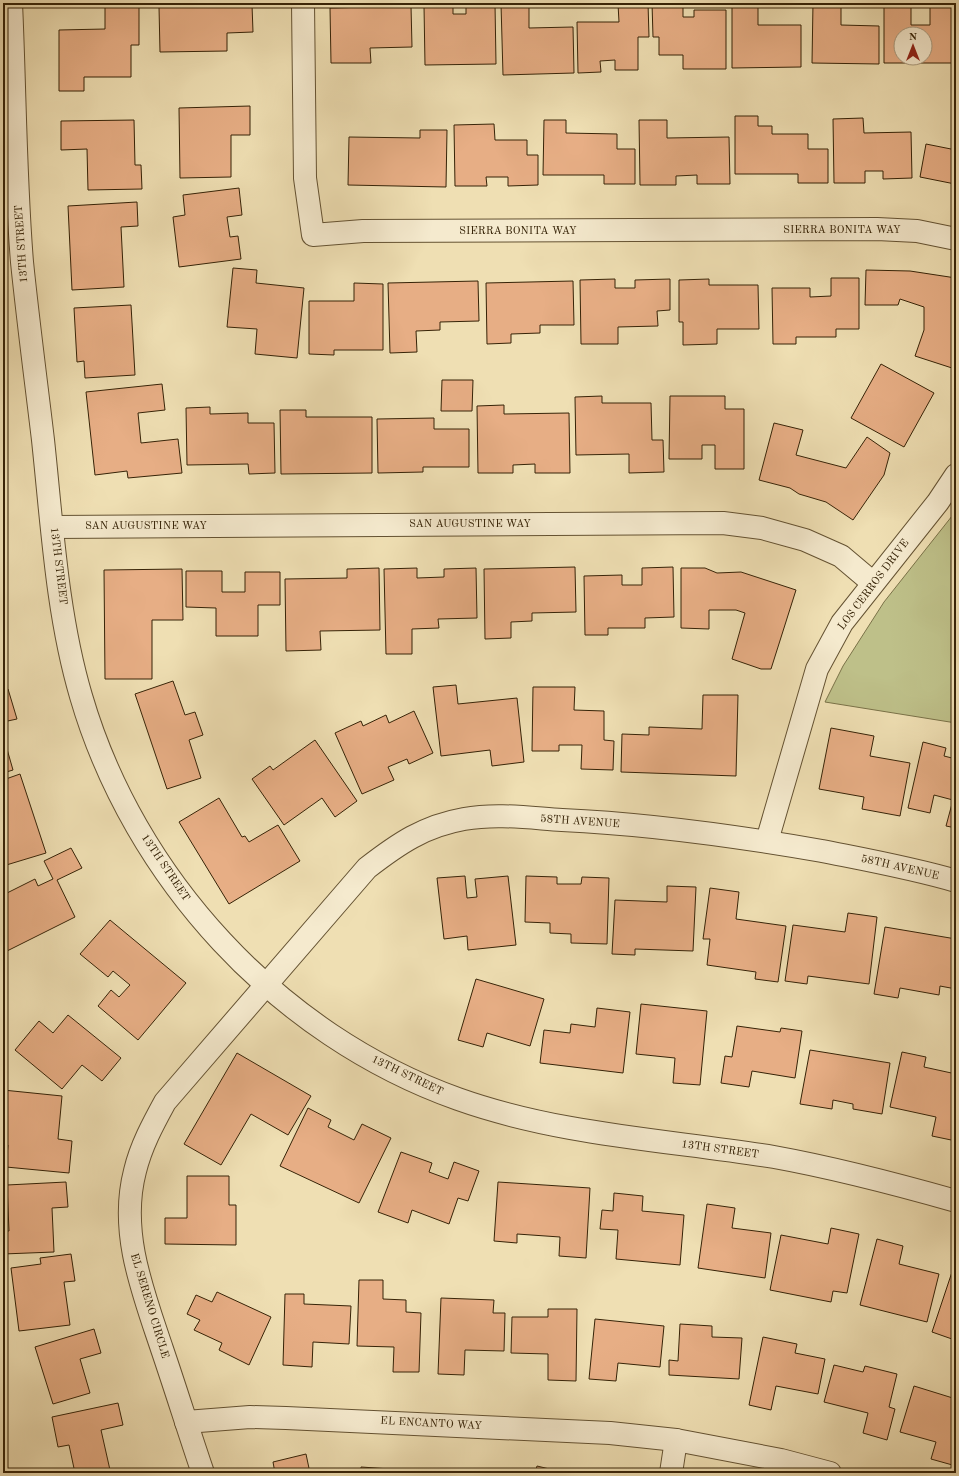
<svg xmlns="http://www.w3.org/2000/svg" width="959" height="1476" font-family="'Old Standard TT',serif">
  <rect width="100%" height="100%" fill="#efdfb3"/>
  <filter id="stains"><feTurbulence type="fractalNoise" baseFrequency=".005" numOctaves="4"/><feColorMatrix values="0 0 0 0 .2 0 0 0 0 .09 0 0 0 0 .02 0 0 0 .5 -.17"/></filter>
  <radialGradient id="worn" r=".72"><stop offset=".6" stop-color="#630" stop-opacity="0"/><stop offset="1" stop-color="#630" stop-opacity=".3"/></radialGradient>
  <polygon fill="#bec089" stroke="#7a7248" points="956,511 956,723 825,702 843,666 884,602"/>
  <g fill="#e7ae85" stroke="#362307" fill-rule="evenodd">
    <polygon points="648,3 649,37 638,37 638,70 615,70 615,60 600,61 601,72 578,73 577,22 619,22 618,4"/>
    <polygon points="652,3 683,3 683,17 694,17 694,10 726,10 726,69 683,69 683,55 659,55 659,37 653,37"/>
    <polygon points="732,3 758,3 758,25 801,25 801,67 732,68"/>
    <polygon points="813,3 841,3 841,25 879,26 879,64 812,63"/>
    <path d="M884 3H911V25H930V3H954V63H884ZM901 34H925V58H901Z"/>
    <polygon points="466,4 495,4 496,64 425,65 424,6 453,6 453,14 466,14"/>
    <polygon points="501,4 529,4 529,28 573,27 574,73 503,75"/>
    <polygon points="105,5 139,5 139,45 131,45 131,77 84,77 84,91 59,91 59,30 105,29"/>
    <polygon points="252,5 253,32 227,33 227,51 160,52 159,7"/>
    <polygon points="411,6 412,47 370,48 371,63 331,63 330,8"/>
    <polygon points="250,106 250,135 231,135 231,177 180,178 179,108"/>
    <polygon points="735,116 758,116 758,126 772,126 772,134 808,134 808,149 828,149 828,183 798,183 798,174 735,174"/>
    <polygon points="863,118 864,133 911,132 912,178 883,179 883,171 865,171 865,183 834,183 833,119"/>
    <polygon points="134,120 135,165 141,165 142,189 88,190 87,149 61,150 61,121"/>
    <polygon points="544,120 566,120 566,133 617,134 617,149 635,149 635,184 604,184 604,175 543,175"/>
    <polygon points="639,120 667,120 667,138 729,137 730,184 697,184 697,175 676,176 676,185 640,185"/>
    <polygon points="494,124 495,140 527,140 527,155 538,155 538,185 508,186 508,177 486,177 487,186 455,186 454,125"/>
    <polygon points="420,130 447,130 446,187 348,185 349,137 420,138"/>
    <polygon points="926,144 956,150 956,194 953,193 955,184 920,177"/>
    <polygon points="239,188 242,215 227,217 230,237 238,236 241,259 179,267 173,217 185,215 183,195"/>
    <polygon points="137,202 138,226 121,227 124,287 72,290 68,206"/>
    <polygon points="233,268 257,270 256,283 304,288 297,358 255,354 257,329 227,327"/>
    <polygon points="866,270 910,271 956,278 956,355 952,368 915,356 924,330 924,307 900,299 898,305 865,305"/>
    <polygon points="831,278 859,278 859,329 836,329 836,337 796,337 796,344 773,344 772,288 810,288 810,297 831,296"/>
    <polygon points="615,279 615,288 635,288 635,280 670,279 670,310 657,311 658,326 618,327 618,344 581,344 580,280"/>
    <polygon points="709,279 709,285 758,285 759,329 717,329 717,344 683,345 683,322 679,322 679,280"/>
    <polygon points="478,281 479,321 440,322 440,330 416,331 417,352 390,353 388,283"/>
    <polygon points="573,281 574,325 540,325 540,333 511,334 511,343 487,344 486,283"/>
    <polygon points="354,283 383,284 383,350 334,350 334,355 309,354 309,301 354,301"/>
    <polygon points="131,305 135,375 85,378 84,361 77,362 74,308"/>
    <polygon points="881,364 934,393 904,447 851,418"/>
    <polygon points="442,380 473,380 472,411 441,411"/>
    <polygon points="162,384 165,410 138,413 141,443 178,439 182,473 128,478 127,471 95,475 86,392"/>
    <polygon points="602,396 602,403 651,403 652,440 663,440 664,472 629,473 629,454 576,455 575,397"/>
    <polygon points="670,396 725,396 725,409 744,409 744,469 715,469 715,445 702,445 702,459 669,459"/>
    <polygon points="504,405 504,414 569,413 570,473 535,473 535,464 513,465 513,473 478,473 477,406"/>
    <polygon points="210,407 210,414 248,413 248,423 274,423 275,473 249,474 248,464 187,465 186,408"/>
    <polygon points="280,410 306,410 306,417 372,417 372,473 281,474"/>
    <polygon points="434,418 434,429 469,429 469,467 423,467 423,472 378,473 377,419"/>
    <polygon points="774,423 803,430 796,455 846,468 867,437 890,453 884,475 853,520 826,502 799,494 790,488 759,480"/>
    <polygon points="575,567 576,612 532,613 532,621 511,622 511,638 485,639 484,569"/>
    <polygon points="673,567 674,617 645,618 645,628 608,628 608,635 585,635 584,576 622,575 622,585 642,585 642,568"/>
    <polygon points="379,568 380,630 320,631 321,650 286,651 285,579 347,578 347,569"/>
    <polygon points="417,568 417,578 444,577 444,569 476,568 477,618 438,619 439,628 412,629 412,654 386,654 384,569"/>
    <polygon points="681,568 705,568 717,573 741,572 796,590 771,669 761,669 732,659 745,613 736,610 709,610 709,629 681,628"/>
    <polygon points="182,569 183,620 152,620 152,679 105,679 104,570"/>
    <polygon points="186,571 222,571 222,592 245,592 245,572 280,572 280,605 258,605 258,636 216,636 216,608 186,607"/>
    <polygon points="173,681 185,715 195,712 203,735 189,740 201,778 167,789 135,694"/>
    <polygon points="456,685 458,704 517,698 524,762 492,766 490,750 441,756 433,687"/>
    <polygon points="533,687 575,687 574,710 604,711 604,740 614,741 613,770 581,769 582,745 559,745 559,751 532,751"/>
    <polygon points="8,689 17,719 3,722 3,691"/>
    <polygon points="703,695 738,695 736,776 621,772 622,734 649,735 649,727 702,729"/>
    <polygon points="414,711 433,753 409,764 407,759 388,767 394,780 362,794 335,733 361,721 363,726 386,715 389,723"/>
    <polygon points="831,728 874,736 870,756 910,763 900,816 862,809 864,797 819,789"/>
    <polygon points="3,735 13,770 3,773"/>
    <polygon points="315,740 357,801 335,817 322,798 284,825 252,779 270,766 273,770"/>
    <polygon points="923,742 946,748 944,756 956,759 956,828 946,826 953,800 934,795 930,813 908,808"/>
    <polygon points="20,774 46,853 3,866 3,780"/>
    <polygon points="219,798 242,837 245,836 249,842 278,825 300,861 229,904 179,822"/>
    <polygon points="71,848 82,868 57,880 75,917 3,953 3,895 35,879 38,886 53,879 44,861"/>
    <polygon points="465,876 467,898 477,897 475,879 508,876 516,945 468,950 467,936 444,939 437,878"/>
    <polygon points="526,876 557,877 557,884 581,884 582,877 609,878 607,944 571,943 571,934 550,933 550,923 525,922"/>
    <polygon points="667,886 696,887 693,951 635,949 635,955 612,954 615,900 667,902"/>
    <polygon points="710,888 739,892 736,919 786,926 778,982 755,979 756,972 707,965 710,939 703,939"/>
    <polygon points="848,913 877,917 869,984 808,976 807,984 785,981 793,925 845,932"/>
    <polygon points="110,920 186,983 138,1040 98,1006 111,990 119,997 130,985 113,971 108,977 80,954"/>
    <polygon points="885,927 956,939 956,989 940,986 939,995 900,988 898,998 874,994"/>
    <polygon points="476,979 544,999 530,1046 487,1033 483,1047 458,1040"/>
    <polygon points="641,1004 707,1011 700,1085 673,1083 675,1058 636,1054"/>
    <polygon points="597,1008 630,1012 623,1073 540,1063 544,1030 570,1033 571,1024 595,1027"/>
    <polygon points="68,1015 121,1058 102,1081 82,1065 62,1089 15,1050 39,1021 53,1033"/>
    <polygon points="737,1026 780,1032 781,1028 802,1031 795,1078 752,1071 749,1087 721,1083 725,1056 732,1057"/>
    <polygon points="810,1050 890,1063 882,1114 853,1109 853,1104 833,1100 832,1109 800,1104"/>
    <polygon points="902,1052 926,1057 924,1067 956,1074 956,1141 932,1136 936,1117 890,1107"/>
    <polygon points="237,1053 311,1096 288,1135 251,1114 221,1165 184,1144"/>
    <polygon points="3,1090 62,1096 58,1139 72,1141 69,1173 6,1167 8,1145 3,1145"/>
    <polygon points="308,1108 331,1120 328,1127 354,1140 362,1124 391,1138 359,1203 280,1166"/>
    <polygon points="401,1152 432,1163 429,1172 448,1179 454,1162 479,1171 468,1201 458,1198 449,1224 412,1210 408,1223 378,1212"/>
    <polygon points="187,1176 229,1176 229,1205 236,1205 236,1245 165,1244 165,1218 187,1218"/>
    <polygon points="66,1182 68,1207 52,1208 54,1252 3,1254 3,1231 9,1231 7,1185"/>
    <polygon points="498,1182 590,1188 586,1258 559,1256 560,1237 517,1234 517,1243 494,1241"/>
    <polygon points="614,1193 643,1196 642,1211 684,1215 680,1265 616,1259 618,1230 600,1229 602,1210 613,1211"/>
    <polygon points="707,1204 735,1208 732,1228 771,1233 765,1278 698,1268"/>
    <polygon points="831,1228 859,1234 847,1293 833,1291 831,1302 770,1290 781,1235 828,1244"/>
    <polygon points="877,1239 903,1246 899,1264 939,1274 927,1322 860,1305"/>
    <polygon points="71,1254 75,1281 64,1282 70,1325 19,1331 11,1268 41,1264 40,1258"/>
    <polygon points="953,1269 956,1270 956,1326 952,1339 932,1332"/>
    <polygon points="359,1280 383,1280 383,1299 406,1300 406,1312 421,1313 419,1372 393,1372 394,1347 357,1346"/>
    <polygon points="217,1292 271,1317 249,1365 219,1350 222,1343 194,1330 200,1320 187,1314 196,1295 212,1302"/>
    <polygon points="285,1294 304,1294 304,1304 351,1306 349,1344 313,1342 312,1367 283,1365"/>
    <polygon points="441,1298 494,1300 493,1313 505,1313 504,1351 465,1350 464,1375 438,1374"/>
    <polygon points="548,1309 577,1309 576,1381 548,1380 548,1354 511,1353 512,1317 548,1317"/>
    <polygon points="595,1319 664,1326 660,1367 618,1363 616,1381 589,1379"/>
    <polygon points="680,1324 712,1326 712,1337 742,1338 739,1379 669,1375 669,1360 678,1361"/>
    <polygon points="94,1329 101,1353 80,1359 90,1393 53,1404 35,1347"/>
    <polygon points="763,1337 797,1344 795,1353 825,1359 818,1394 776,1386 771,1410 749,1405"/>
    <polygon points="834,1365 863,1372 865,1366 897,1374 889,1407 895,1409 887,1440 863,1433 868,1413 824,1402"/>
    <polygon points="914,1386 956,1399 956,1466 931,1459 936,1442 900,1432"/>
    <polygon points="118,1403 123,1425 101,1430 110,1470 95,1473 75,1473 69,1445 58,1447 52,1417"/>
    <polygon points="306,1454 310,1473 275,1473 273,1462"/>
    <polygon points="537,1466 566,1473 535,1473"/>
    <polygon points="361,1467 390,1469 390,1473 361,1473"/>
  </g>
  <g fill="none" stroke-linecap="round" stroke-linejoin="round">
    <g stroke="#645232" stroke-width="24">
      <g id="minor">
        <polyline points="303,3 305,178 313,235 363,231 877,229 917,231 956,239"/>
        <polyline points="53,527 723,523 762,528 805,540 841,556 873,583"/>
        <polyline points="767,841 817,669 842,623 938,502 956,475"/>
        <polyline points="186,1422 250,1417 286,1418 610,1433 676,1440 781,1460 830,1473"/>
        <path d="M203 1473C189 1432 176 1390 162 1349 143 1292 119 1232 135 1171 141 1146 153 1124 165 1102L367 868C398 844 424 826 464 819 496 813 530 818 562 820 649 824 736 836 822 851 867 860 912 868 956 881"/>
        <polyline points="671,1473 676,1440"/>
      </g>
    </g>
    <g stroke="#645232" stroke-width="24">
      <path id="tertiary" d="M11 3C15 89 15 176 22 262 28 321 36 381 43 440 52 524 57 615 81 696 134 878 278 1035 458 1099 559 1135 668 1140 774 1157 835 1168 896 1184 956 1201"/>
    </g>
    <use href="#minor" stroke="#f5eace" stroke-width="22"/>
    <use href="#tertiary" stroke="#f5eace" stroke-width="22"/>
  </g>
  <g text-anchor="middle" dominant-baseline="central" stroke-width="3" stroke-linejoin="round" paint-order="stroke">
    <g font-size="11" fill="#362307" stroke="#f5eace">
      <text x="842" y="230">SIERRA BONITA WAY</text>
      <text x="518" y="231">SIERRA BONITA WAY</text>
      <text transform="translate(22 244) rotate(-94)">13TH STREET</text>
      <text x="470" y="524">SAN AUGUSTINE WAY</text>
      <text x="146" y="526">SAN AUGUSTINE WAY</text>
      <text transform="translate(58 566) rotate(83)">13TH STREET</text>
      <text transform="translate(874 585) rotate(-53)">LOS CERROS DRIVE</text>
      <text transform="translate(580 822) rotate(4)">58TH AVENUE</text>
      <text transform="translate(165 868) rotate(56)">13TH STREET</text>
      <text transform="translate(900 868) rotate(13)">58TH AVENUE</text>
      <text transform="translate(407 1076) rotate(26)">13TH STREET</text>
      <text transform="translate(720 1150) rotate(8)">13TH STREET</text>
      <text transform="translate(149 1306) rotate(73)">EL SERENO CIRCLE</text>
      <text transform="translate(431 1424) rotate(3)">EL ENCANTO WAY</text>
    </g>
  </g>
  <rect width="959" height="1476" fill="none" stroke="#efdfb3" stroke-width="16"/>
  <rect x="4" y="4" width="951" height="1468" fill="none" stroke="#362307" stroke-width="2"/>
  <rect x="8" y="8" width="943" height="1460" fill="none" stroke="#362307"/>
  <g transform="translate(913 46)"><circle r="19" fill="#f5eace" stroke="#a99a7e"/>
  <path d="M0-3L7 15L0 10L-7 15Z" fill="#8f2418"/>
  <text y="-6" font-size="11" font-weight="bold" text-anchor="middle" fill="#362307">N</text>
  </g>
  <rect width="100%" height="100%" filter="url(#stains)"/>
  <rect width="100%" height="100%" fill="url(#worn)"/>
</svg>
